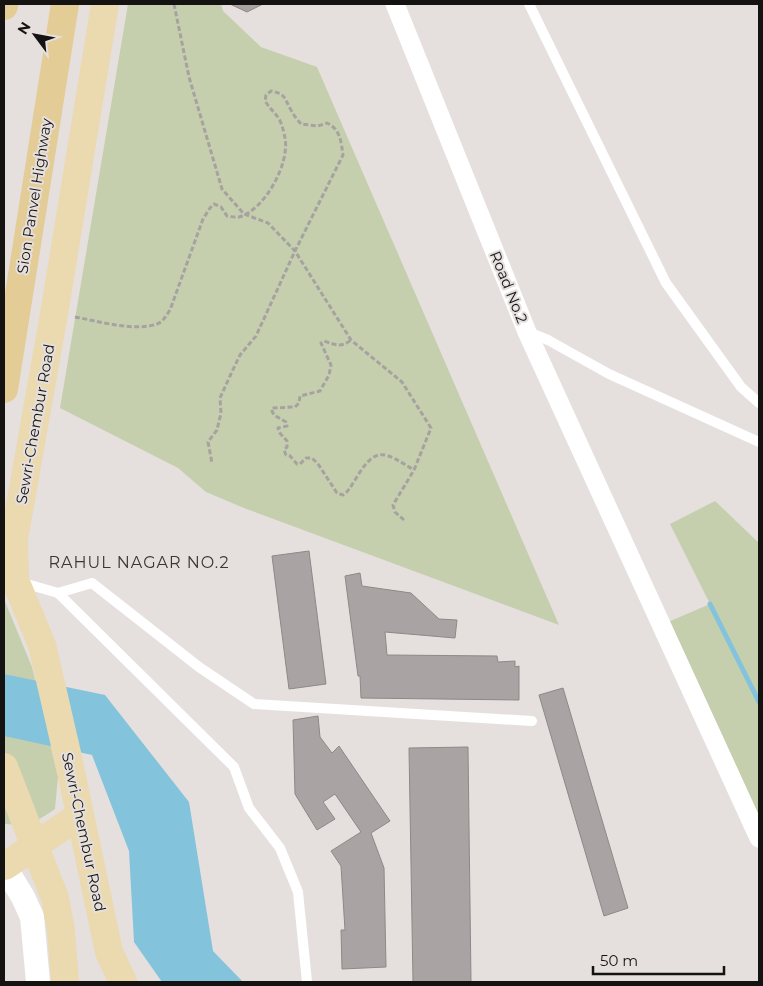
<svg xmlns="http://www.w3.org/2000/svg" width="763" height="986" font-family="Montserrat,sans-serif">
  <rect width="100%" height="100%" fill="#e5e0de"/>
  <g fill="#c6cfad">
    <polygon points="128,4 221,4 223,11 261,47 317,67 559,625 244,508 206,492 178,468 60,408"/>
    <polygon points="715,501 759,543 759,840 661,625 710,604 670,524"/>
    <path d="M4 599 32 667 58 777 55 809C37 822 26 826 4 824Z"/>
  </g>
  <polygon fill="#84c3dc" points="4,674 105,695 189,802 213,951 243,982 162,982 134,942 129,851 92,755 4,736"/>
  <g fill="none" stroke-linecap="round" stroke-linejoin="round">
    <polyline stroke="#84c3dc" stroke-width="5" points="710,604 759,702"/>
  </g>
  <g fill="#a9a3a3" stroke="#8e8888">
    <polygon points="230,4 263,4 247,12"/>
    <polygon points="309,551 326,684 289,689 272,556"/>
    <polygon points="360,573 362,586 411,593 439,619 457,620 455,638 385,632 387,655 497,656 498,662 515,661 515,667 519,666 519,700 361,698 360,676 358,676 345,576"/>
    <polygon points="563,688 628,908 604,916 539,695"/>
    <polygon points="318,716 320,737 332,753 339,746 390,821 371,833 384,868 386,967 342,969 341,930 345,930 341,866 331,851 361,832 335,794 323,802 335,819 317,830 295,794 293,720"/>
    <polygon points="468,747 471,982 413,982 409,748"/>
  </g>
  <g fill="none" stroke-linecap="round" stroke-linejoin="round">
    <g stroke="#a6a2a0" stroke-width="3" stroke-dasharray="5 2.5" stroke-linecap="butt">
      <path d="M174 4 189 77 222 189 244 214 268 223 295 251 351 340 402 382 431 428 414 470C383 451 376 445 355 480 351 486 349 491 343 495L337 493 318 464 312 458H306L300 464H297L290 456 286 455 284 450 287 447V441L279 432 278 428 287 426 286 422 274 415 272 411V408L295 407 299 403 300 396 320 391 329 375 331 365 321 343 324 341C336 345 341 348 351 340"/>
      <path d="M75 317C98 321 134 332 157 324 163 322 166 316 170 310L203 219 210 208 214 204 221 207 227 216C231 217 235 217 239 217 265 210 290 163 285 138 284 132 281 120 277 116 273 111 269 107 265 101L266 95 271 91C286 94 284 98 291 110 293 115 298 120 301 124L318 126 327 123C340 129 341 141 343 155L295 251 256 336 240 355 230 376 220 398 221 413 217 430 208 442 212 463"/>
      <polyline points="404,520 395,512 393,505 414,470"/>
    </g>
    <g stroke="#fff" stroke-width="10">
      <polyline points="529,4 666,283 741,387 759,403"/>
      <polyline points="528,332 548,340 609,374 759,442"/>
      <polyline points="20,582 58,593 234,767 249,808 280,848 298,892 307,982"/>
      <polyline points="58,593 92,583 199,667 254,704 532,721"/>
    </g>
    <polyline stroke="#fff" stroke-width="19" points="395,4 527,332 759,838"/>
    <polyline stroke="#fff" stroke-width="24" points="4,866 23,897 32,917 38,982"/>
    <g stroke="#ebd9b0" stroke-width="28">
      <polyline points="105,4 54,314 14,539 15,580 42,645 69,762 109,952 123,982"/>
      <polyline points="4,767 55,898 61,930 65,982"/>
      <polyline points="5,866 80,815"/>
    </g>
    <g stroke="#e4cc96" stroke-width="28">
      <polyline points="4,6 4,4"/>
      <polyline points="4,389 65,4"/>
    </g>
  </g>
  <g text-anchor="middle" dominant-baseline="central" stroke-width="4" stroke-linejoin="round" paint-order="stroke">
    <g font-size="15" fill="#151312" stroke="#e5e0de">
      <text transform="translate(34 196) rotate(-81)">Sion Panvel Highway</text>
      <text transform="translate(509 287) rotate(68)">Road No.2</text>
      <text transform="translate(35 424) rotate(-80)">Sewri-Chembur Road</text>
      <text transform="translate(84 832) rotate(78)">Sewri-Chembur Road</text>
    </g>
    <g font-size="16" letter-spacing="1" fill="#3a3634" stroke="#e5e0de">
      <text x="139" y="562">RAHUL NAGAR NO.2</text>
    </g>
  </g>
  <rect width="763" height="986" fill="none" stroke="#151312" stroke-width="10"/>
  <g transform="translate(35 35) rotate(302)" stroke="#e5e0de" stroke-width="4" paint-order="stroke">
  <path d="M0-4L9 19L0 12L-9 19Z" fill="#151312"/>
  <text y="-8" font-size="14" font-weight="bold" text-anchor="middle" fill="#151312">N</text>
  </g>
  <path d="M593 966v8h131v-8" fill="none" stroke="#151312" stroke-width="2.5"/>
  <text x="600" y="966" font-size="15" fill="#151312" stroke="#e5e0de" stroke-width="4" paint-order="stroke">50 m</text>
</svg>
